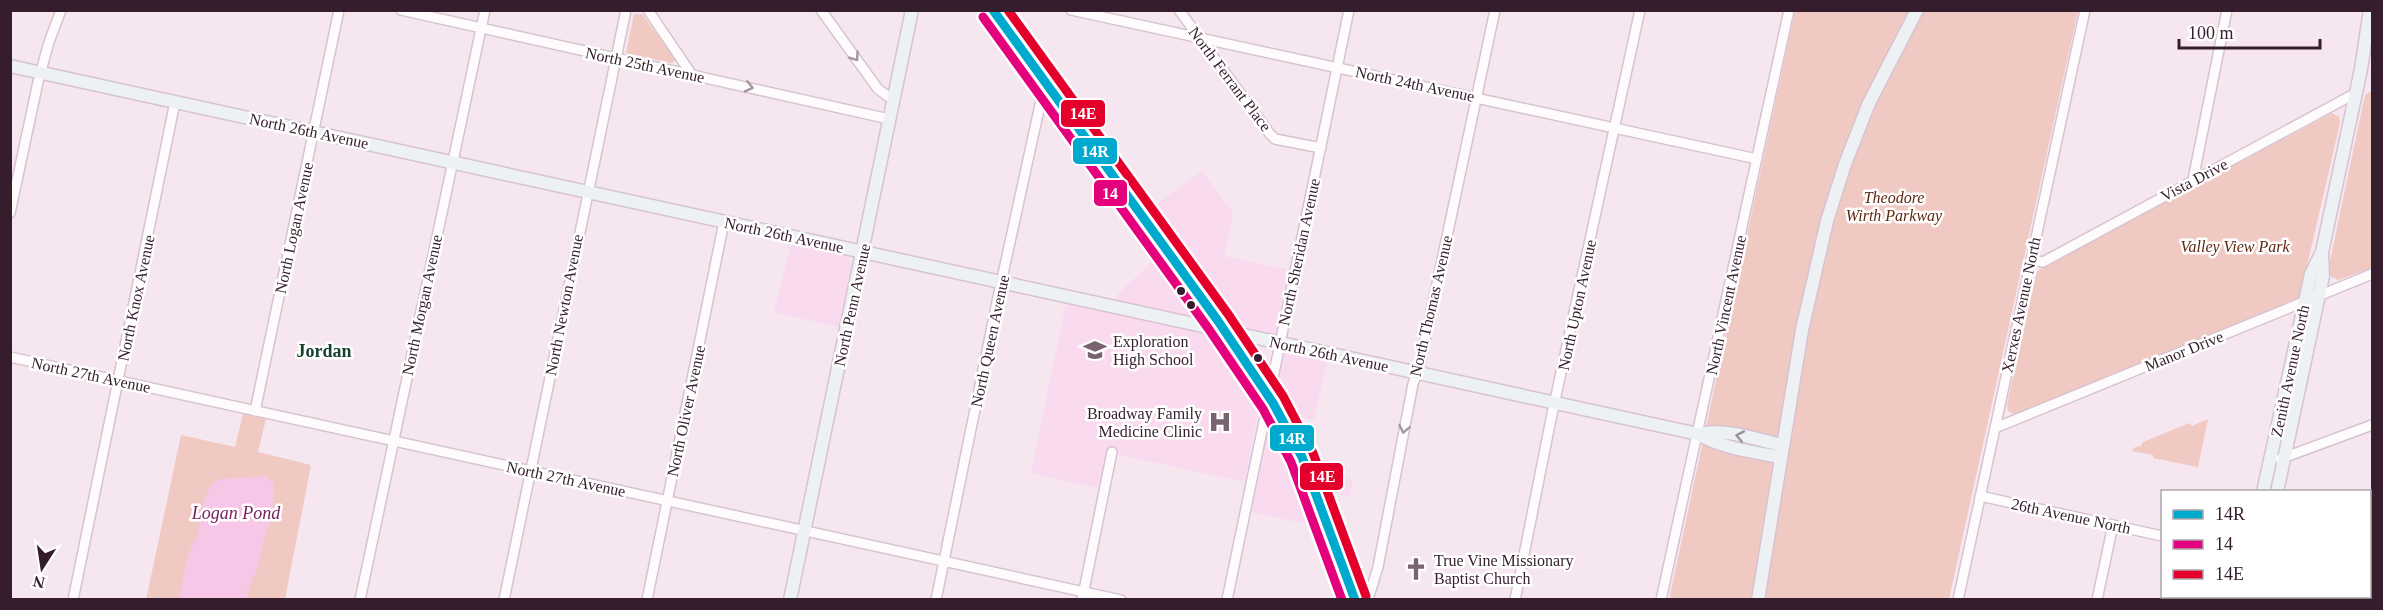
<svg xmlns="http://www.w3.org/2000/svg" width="2383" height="610" font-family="Georgia,serif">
  <rect width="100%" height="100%" fill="#f5e6f0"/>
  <g fill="#f9daee">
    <polygon points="1202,171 1233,213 1224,256 1289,270 1278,319 1280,328 1278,334 1273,337 1238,329 1151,208"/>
    <polygon points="791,244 848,257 851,265 839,327 774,312"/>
    <polygon points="1156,258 1196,312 1195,318 1116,303 1118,294"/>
    <polygon points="1066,304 1211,335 1260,403 1244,482 1107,452 1098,488 1031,473"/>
    <polygon points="1285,351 1327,360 1314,420 1296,416 1277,384"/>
    <polygon points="1270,433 1277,434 1280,438 1316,526 1252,512 1266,438"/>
    <polygon points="1323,473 1353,480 1350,496 1330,492"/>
  </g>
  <g fill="#f0c9c2">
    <polygon points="1795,11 2078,11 1949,599 1669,600"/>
    <polygon points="634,14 642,14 676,60 672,63 626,53"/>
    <polygon points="2372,91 2372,268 2338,280 2329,275 2329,266 2365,95"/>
    <polygon points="2332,113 2339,117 2340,123 2301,292 2298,298 2019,413 2013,414 2008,411 2007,404 2037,271"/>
    <polygon points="243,414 266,419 258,452 311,465 285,599 146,600 181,435 235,447"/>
    <polygon points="2208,419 2198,467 2153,458 2153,455 2132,451 2133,448 2141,446 2143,442 2190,423 2192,426"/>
  </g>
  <polygon fill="#f8c6e6" points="266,476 274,483 273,514 264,538 258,567 247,593 247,599 179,599 188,554 198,535 203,501 210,487 219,479"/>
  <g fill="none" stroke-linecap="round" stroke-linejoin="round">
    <g stroke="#d7c3d0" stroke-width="12">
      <g id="street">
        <polyline points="401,10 889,119"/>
        <polyline points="648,10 692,75"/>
        <polyline points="821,10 878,89 893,100"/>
        <polyline points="1071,10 1757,159"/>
        <polyline points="1179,10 1270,134 1275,139 1321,148"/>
        <polyline points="2193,180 2227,10"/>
        <polyline points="10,213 38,82 49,42 61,10"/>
        <polyline points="2031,260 2043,262 2356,93"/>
        <polyline points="10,357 1121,600"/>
        <polyline points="255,411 339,10"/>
        <polyline points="1995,428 2372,274"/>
        <polyline points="2280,459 2372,425"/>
        <polyline points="1980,496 2162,536"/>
        <polyline points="2370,581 2372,581"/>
        <polyline points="73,600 175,102"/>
        <polyline points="360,600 485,10"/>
        <polyline points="504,600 626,10"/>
        <polyline points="647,600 724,222"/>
        <polyline points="936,600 998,297 1045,82"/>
        <polyline points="1082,600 1112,452"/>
        <polyline points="1227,600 1349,10"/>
        <polyline points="1365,600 1370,593 1378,567 1413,384 1420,364 1495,10"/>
        <polyline points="1515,600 1552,414 1640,10"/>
        <polyline points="1661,600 1789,10"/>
        <polyline points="1958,600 2085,10"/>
        <polyline points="2097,600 2113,525"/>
      </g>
    </g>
    <g stroke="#d7c3d0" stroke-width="15">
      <g id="secondary">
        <path d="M10 66 1698 434C1722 448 1753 452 1780 457"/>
        <path d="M1698 434C1725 428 1755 439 1782 445"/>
        <polyline points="2263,492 2311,274 2322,252 2361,69 2370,10"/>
        <polyline points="2277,492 2323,276 2322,253"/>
        <polyline points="790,600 912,10"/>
        <polyline points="1758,600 1802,330 1827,221 1845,164 1869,103 1917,10"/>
        <polyline points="2239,600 2240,596"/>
        <polyline points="2255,600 2255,596"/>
      </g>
    </g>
    <g stroke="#9ba6b1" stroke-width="16">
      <polyline id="primary" points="993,10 1218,321 1273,403 1302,457 1355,600"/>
    </g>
    <use href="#street" stroke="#fefbfd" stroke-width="9"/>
    <use href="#secondary" stroke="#edf1f4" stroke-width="12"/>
    <use href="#primary" stroke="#dee7eb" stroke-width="14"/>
    <g stroke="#fff" stroke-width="14">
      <polyline id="bus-1" points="993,10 1218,321 1273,403 1302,457 1355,600"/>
    </g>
    <g stroke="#fff" stroke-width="14">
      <polyline id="bus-2" points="983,17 1208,328 1263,409 1291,462 1342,600"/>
    </g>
    <g stroke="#fff" stroke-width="14">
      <polyline id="bus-3" points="1008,10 1228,314 1283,396 1313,453 1366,596"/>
    </g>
    <use href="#bus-1" stroke="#00a9ce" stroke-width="9"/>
    <use href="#bus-2" stroke="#e5007d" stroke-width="9"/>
    <use href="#bus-3" stroke="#e4002b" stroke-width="9"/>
  </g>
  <defs><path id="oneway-chevron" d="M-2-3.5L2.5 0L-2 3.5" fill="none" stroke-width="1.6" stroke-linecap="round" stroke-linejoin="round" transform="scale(1.5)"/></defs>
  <g stroke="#a4979f">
    <use href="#oneway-chevron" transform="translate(855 57) rotate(54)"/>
    <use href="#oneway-chevron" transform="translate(749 87) rotate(13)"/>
    <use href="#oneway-chevron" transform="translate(1404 429) rotate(101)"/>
  </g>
  <use stroke="#9b929a" href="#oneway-chevron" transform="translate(1740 436) rotate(-169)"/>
  <defs>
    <g id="school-bare" transform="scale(1.8)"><path d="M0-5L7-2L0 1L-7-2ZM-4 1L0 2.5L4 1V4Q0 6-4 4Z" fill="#796371" stroke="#fff" stroke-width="2.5" paint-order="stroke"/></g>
    <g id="hospital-bare" transform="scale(1.8)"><path d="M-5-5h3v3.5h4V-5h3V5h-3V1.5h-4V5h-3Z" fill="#796371" stroke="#fff" stroke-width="2.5" paint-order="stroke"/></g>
    <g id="church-bare" transform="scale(1.8)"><path d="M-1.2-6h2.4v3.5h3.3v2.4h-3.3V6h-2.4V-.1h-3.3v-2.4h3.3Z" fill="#796371" stroke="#fff" stroke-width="2.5" paint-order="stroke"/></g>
  </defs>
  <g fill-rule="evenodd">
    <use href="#school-bare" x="1095" y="350"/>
    <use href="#hospital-bare" x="1220" y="422"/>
    <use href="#church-bare" x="1416" y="569"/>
  </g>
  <g fill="#361d2d" stroke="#fff" stroke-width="2">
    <circle cx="1181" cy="291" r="5"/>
    <circle cx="1191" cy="305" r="5"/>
    <circle cx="1258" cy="358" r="5"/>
  </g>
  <g text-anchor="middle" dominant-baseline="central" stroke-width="5" stroke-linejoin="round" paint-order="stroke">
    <g font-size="16" fill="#361d2d" stroke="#fff">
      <text transform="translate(645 65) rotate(12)">North 25th Avenue</text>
      <text transform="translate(1230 79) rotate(53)">North Ferrant Place</text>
      <text transform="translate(1415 84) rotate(12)">North 24th Avenue</text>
      <text transform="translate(309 131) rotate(12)">North 26th Avenue</text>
      <text transform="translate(2194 180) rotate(-28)">Vista Drive</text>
      <text transform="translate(294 228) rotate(-78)">North Logan Avenue</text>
      <text transform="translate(784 235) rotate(12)">North 26th Avenue</text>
      <text transform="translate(1299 252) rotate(-78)">North Sheridan Avenue</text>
      <text transform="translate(136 298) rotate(-78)">North Knox Avenue</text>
      <text transform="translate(422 305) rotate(-78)">North Morgan Avenue</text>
      <text transform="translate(564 305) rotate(-79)">North Newton Avenue</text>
      <text transform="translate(852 305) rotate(-78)">North Penn Avenue</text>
      <text transform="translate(1577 305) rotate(-78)">North Upton Avenue</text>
      <text transform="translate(1726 305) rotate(-78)">North Vincent Avenue</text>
      <text transform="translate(2021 305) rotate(-78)">Xerxes Avenue North</text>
      <text transform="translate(1431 306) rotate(-77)">North Thomas Avenue</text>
      <text transform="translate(990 341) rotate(-78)">North Queen Avenue</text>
      <text transform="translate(2184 351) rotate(-22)">Manor Drive</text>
      <text transform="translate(1329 354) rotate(12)">North 26th Avenue</text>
      <text transform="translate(2290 371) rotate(-78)">Zenith Avenue North</text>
      <text transform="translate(91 375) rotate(12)">North 27th Avenue</text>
      <text transform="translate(686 411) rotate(-78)">North Oliver Avenue</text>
      <text transform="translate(566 479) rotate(12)">North 27th Avenue</text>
      <text transform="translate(2071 516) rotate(12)">26th Avenue North</text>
    </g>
    <g font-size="16" font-style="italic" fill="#5d2711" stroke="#fff">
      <text x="1894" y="197">Theodore<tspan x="1894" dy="18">Wirth Parkway</tspan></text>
      <text x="2235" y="246">Valley View Park</text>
    </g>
    <g font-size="16" fill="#361d2d" stroke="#fff" text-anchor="start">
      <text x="1113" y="341">Exploration<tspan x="1113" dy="18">High School</tspan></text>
      <text x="1202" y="413" text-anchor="end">Broadway Family<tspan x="1202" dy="18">Medicine Clinic</tspan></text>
      <text x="1434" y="560">True Vine Missionary<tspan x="1434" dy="18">Baptist Church</tspan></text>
    </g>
    <g font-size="18" font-weight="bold" fill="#15412d" stroke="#fff">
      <text x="324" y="351">Jordan</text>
    </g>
    <g font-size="18" font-style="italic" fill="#7a2061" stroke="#fff">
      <text x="236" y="513">Logan Pond</text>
    </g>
  </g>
  <g stroke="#fff" stroke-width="2">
    <rect x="1060" y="99" width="46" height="29" rx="6" fill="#e4002b"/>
    <rect x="1072" y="137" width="46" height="28" rx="6" fill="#00a9ce"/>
    <rect x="1093" y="179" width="35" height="28" rx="6" fill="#e5007d"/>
    <rect x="1269" y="424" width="46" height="28" rx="6" fill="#00a9ce"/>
    <rect x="1299" y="462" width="45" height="29" rx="6" fill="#e4002b"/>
  </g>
  <g font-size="16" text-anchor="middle" font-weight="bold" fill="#fff">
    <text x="1083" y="119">14E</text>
    <text x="1095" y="157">14R</text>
    <text x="1110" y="199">14</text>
    <text x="1292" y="444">14R</text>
    <text x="1322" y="482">14E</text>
  </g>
  <rect width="2383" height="610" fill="none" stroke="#361d2d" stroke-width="24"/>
  <rect x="2161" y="490" width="210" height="108" fill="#ffffff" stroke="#afa5ab" stroke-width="1.5"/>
  <rect x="2173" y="510" width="30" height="9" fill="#00a9ce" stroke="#afa5ab" stroke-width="1.5"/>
  <text x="2215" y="520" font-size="18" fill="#361d2d">14R</text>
  <rect x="2173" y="540" width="30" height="9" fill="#e5007d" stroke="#afa5ab" stroke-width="1.5"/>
  <text x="2215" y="550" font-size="18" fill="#361d2d">14</text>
  <rect x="2173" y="570" width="30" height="9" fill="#e4002b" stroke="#afa5ab" stroke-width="1.5"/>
  <text x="2215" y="580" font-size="18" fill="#361d2d">14E</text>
  <g transform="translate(42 568) rotate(192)" stroke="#ffffff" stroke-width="4.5" paint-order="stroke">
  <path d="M0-4.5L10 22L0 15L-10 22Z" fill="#361d2d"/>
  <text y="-9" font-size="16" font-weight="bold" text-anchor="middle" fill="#361d2d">N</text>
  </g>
  <path d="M2179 39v9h141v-9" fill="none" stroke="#361d2d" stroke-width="3"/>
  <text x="2188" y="39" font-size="18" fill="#361d2d" stroke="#ffffff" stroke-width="4.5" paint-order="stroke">100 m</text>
</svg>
